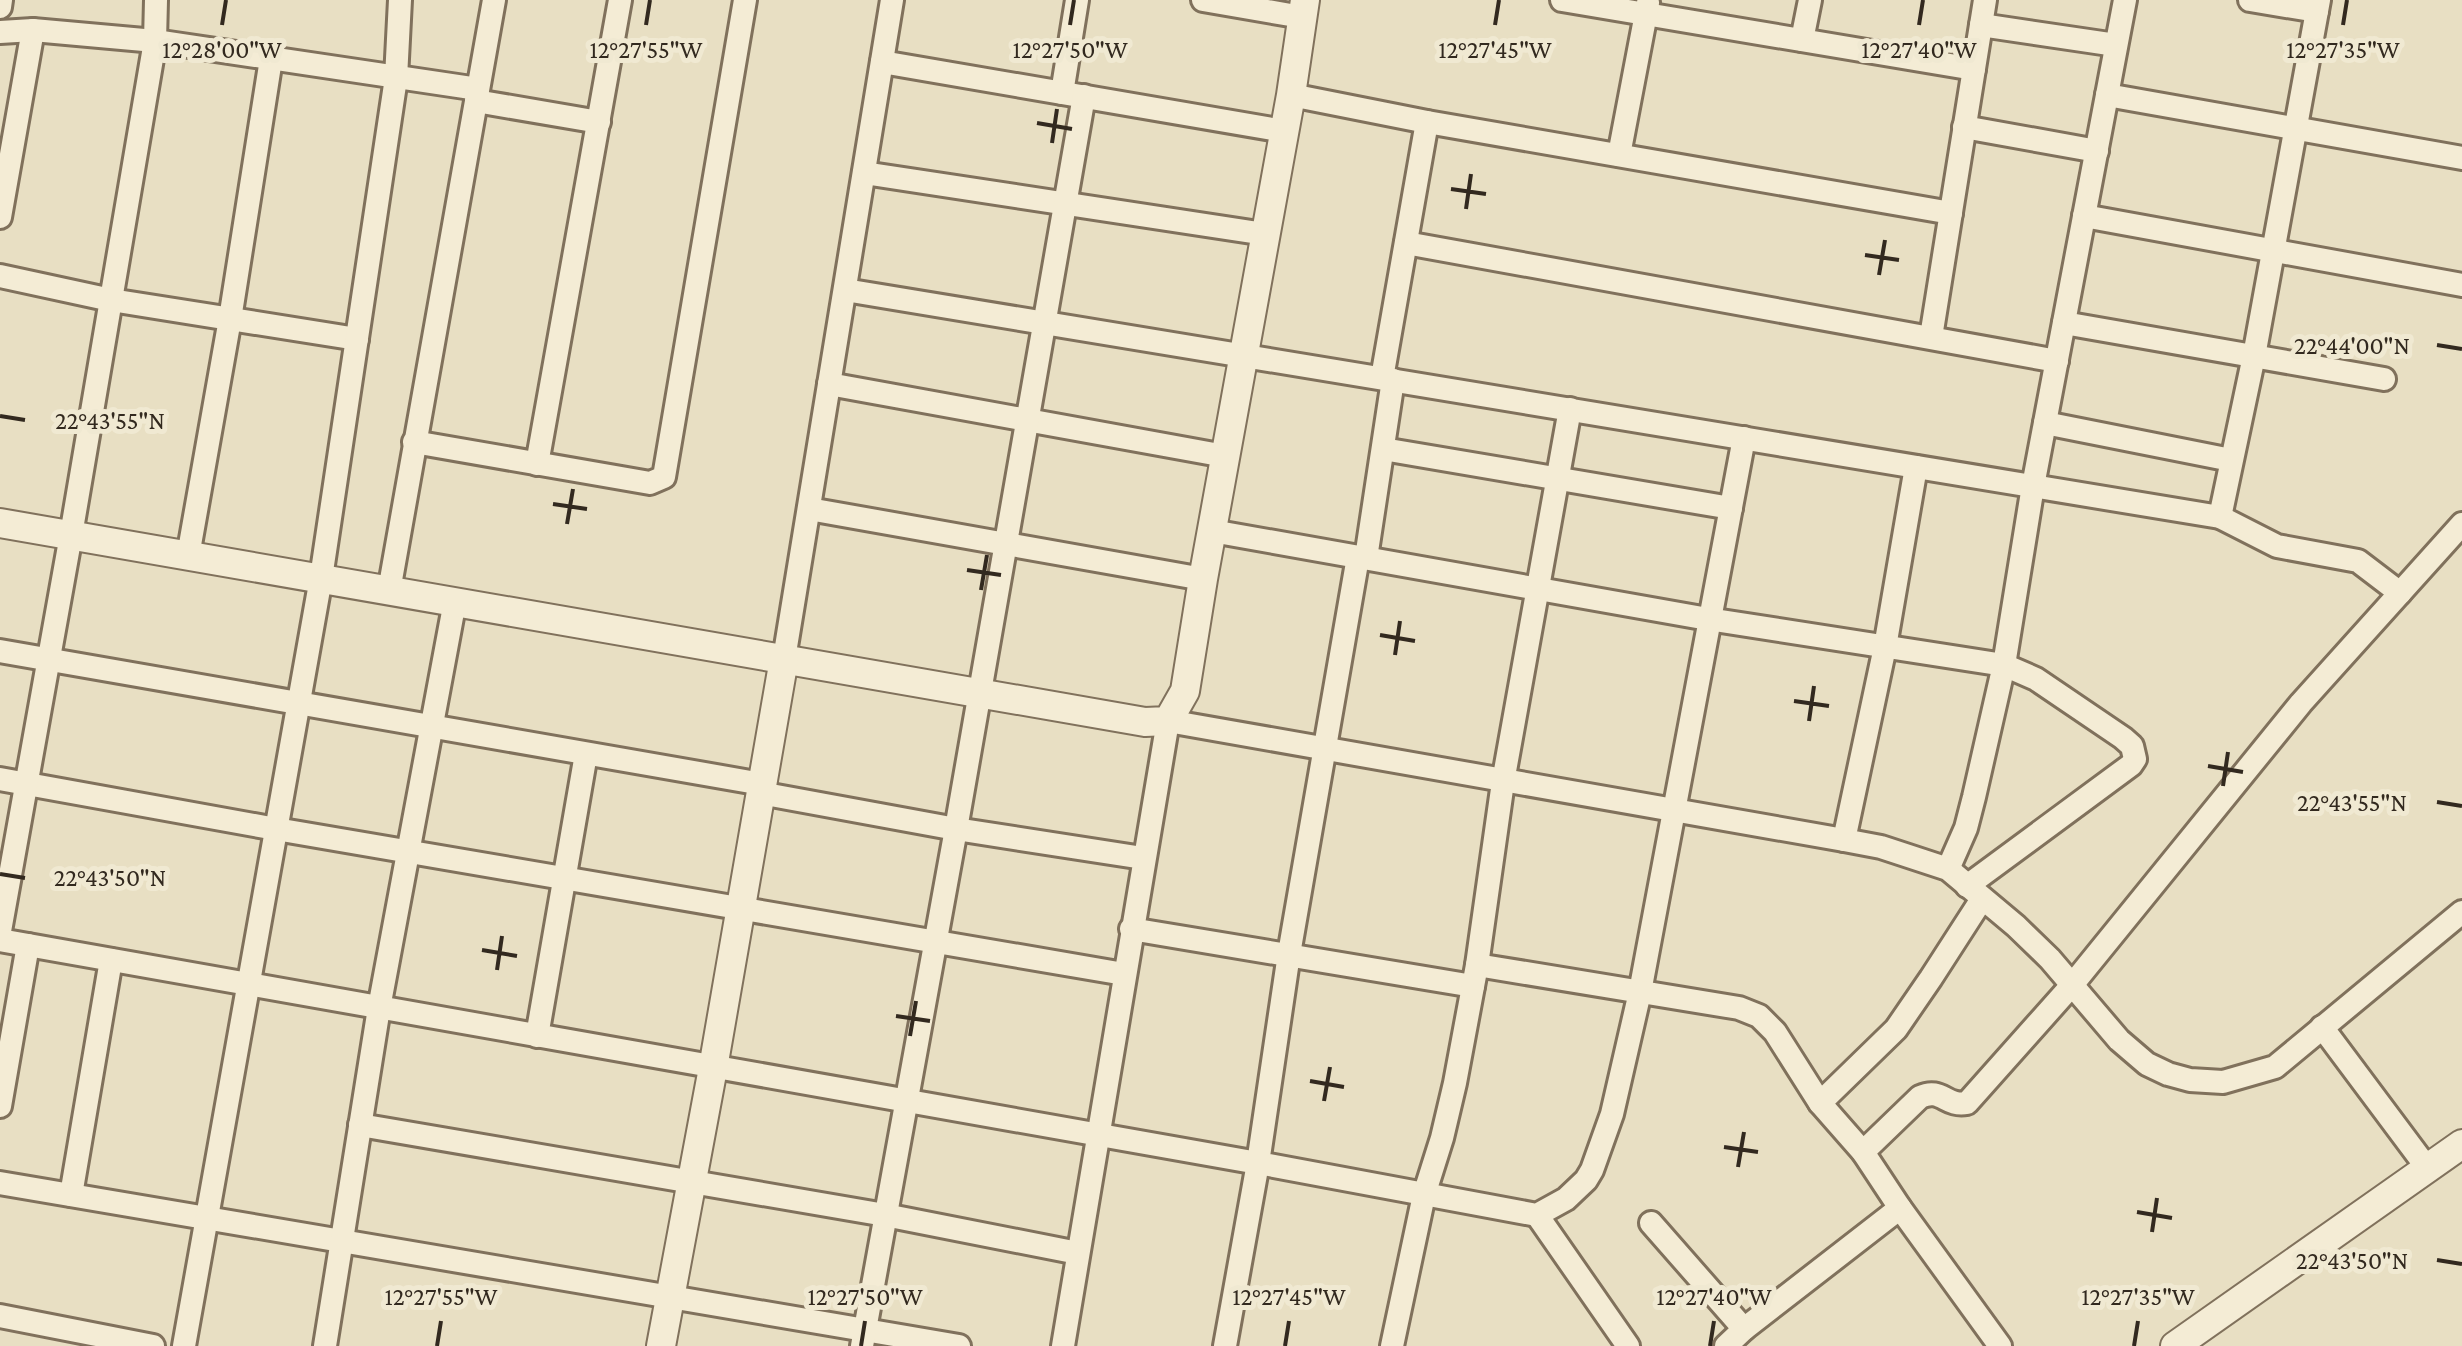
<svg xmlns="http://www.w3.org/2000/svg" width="2462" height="1346" font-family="'Crimson Pro',serif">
  <rect width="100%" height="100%" fill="#e8dfc3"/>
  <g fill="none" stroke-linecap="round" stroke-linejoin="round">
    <g stroke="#80715c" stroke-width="28">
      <g id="minor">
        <polyline points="1203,0 1302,17"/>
        <polyline points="1562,0 1974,69"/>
        <polyline points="2250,0 2317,11"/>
        <polyline points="0,7 1,0"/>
        <polyline points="1981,25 2116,45"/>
        <polyline points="0,32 33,30 155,41 478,89"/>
        <polyline points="1802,40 1810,0"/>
        <polyline points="882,62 1284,131"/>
        <polyline points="1062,93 1077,0"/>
        <polyline points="1291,95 1427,122 1951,213"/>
        <polyline points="2107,95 2462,158"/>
        <polyline points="476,101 599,122"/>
        <polyline points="1964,127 2097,151"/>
        <polyline points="1619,155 1648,3"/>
        <polyline points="864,173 1265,234"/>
        <polyline points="2084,216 2462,285"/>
        <polyline points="0,217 33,30"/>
        <polyline points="1406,243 2057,361"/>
        <polyline points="0,276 111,300 357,339"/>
        <polyline points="845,290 2220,517 2277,546 2358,561 2400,593"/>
        <polyline points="2064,323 2384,379"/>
        <polyline points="1931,337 1985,0"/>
        <polyline points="1382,378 1427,122"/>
        <polyline points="829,384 1225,456"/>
        <polyline points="2045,423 2231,460"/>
        <polyline points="414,442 650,483 664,477 745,0"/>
        <polyline points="1383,449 1731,508"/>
        <polyline points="537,464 620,0"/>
        <polyline points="809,509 1203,579"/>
        <polyline points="2220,517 2254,356 2319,0"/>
        <polyline points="1212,531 1708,619 2004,665 2036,679 2123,738 2132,746 2135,759 2131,765 1967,886"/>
        <polyline points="188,556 230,319 271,59"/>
        <polyline points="1366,558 1393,380"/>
        <polyline points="389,591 494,0"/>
        <polyline points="0,651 762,784"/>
        <polyline points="784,659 892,0"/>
        <polyline points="0,779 276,829 1124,974"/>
        <polyline points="760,793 956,829 1143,858"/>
        <polyline points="1844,840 1885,647 1916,467"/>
        <polyline points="1948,869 1966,828 1974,797 2004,665 2033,486 2125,0"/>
        <polyline points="1131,929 1473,986"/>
        <polyline points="0,931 71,535 155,41 156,0"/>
        <polyline points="0,940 1258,1163 1537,1215 1566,1199 1586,1180 1592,1170 1612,1114 1640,992 1744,438"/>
        <polyline points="1477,965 1739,1008 1759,1016 1775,1032 1820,1103 1863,1152 1900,1208 2000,1346"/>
        <polyline points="2322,1027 2428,1169"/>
        <polyline points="537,1036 586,754"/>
        <polyline points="1820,1103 1896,1029 1931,978 1982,899"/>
        <polyline points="0,1106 28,945"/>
        <polyline points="360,1125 885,1215 1078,1253"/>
        <path d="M1863 1152 1920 1097C1942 1087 1945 1107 1967 1103L2072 985 2301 703 2462 524"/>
        <polyline points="0,1183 959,1346"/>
        <polyline points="71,1195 111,960"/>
        <polyline points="1537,1215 1628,1346"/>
        <polyline points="1651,1223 1744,1329"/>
        <polyline points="0,1316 153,1346"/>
        <polyline points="184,1346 321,578 396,78 400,0"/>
        <polyline points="325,1346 379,1008 455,601"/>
        <polyline points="862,1346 956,829 1084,96"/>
        <polyline points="1063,1346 1168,721 1844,840 1881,847 1948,869 2016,926 2050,959 2119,1040 2147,1064 2168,1074 2190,1080 2223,1082 2275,1067 2462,912"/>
        <polyline points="1225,1346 1258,1163 1289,954 1358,557"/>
        <polyline points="1392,1346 1424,1195 1442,1138 1455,1083 1477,965 1503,782 1570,409"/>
        <polyline points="1726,1346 1744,1329 1900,1208"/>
      </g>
    </g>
    <g stroke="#80715c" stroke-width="32">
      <g id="tertiary">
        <polyline points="0,523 1145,722 1168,721 1185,691 1203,579 1291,95 1305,0"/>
        <polyline points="661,1346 713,1068 784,659"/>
        <polyline points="2175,1346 2462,1144"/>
      </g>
    </g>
    <use href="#minor" stroke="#f4ecd5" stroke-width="22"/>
    <use href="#tertiary" stroke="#f4ecd5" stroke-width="28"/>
  </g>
  <path fill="none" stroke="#32291f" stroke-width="4" d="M222 25 226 0M646 25 650 0M1070 25 1074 0M1495 25 1499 0M1919 25 1923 0M2343 25 2347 0M1037 123 1072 129M1052 143 1057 109M1451 189 1486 194M1466 209 1471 174M1865 255 1899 260M1879 275 1885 240M2437 345 2462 349M0 416 25 420M553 504 587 509M567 524 573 489M967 570 1001 575M981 590 987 555M1380 635 1415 641M1395 655 1400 621M1794 701 1829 706M1809 721 1814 686M2208 766 2243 772M2223 786 2228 752M2437 802 2462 806M0 874 25 878M482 950 517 956M497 970 502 936M896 1016 930 1021M910 1036 916 1001M1310 1081 1344 1087M1324 1101 1330 1067M1724 1147 1758 1152M1738 1167 1744 1132M2137 1212 2172 1218M2152 1232 2157 1198M2437 1260 2462 1264M437 1346 441 1321M861 1346 865 1321M1285 1346 1289 1321M1710 1346 1714 1321M2134 1346 2138 1321"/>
  <g font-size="25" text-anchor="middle" fill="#32291f" stroke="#f0e9d2" stroke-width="10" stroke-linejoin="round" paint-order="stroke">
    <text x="222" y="58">12°28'00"W</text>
    <text x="646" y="58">12°27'55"W</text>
    <text x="1070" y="58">12°27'50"W</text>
    <text x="1495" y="58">12°27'45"W</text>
    <text x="1919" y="58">12°27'40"W</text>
    <text x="2343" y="58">12°27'35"W</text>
    <text x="2352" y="354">22°44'00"N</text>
    <text x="110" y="429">22°43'55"N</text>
    <text x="2352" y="811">22°43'55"N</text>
    <text x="110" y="886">22°43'50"N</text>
    <text x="2352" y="1269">22°43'50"N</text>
    <text x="441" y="1305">12°27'55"W</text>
    <text x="865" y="1305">12°27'50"W</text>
    <text x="1289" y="1305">12°27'45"W</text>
    <text x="1714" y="1305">12°27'40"W</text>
    <text x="2138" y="1305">12°27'35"W</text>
  </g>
</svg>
